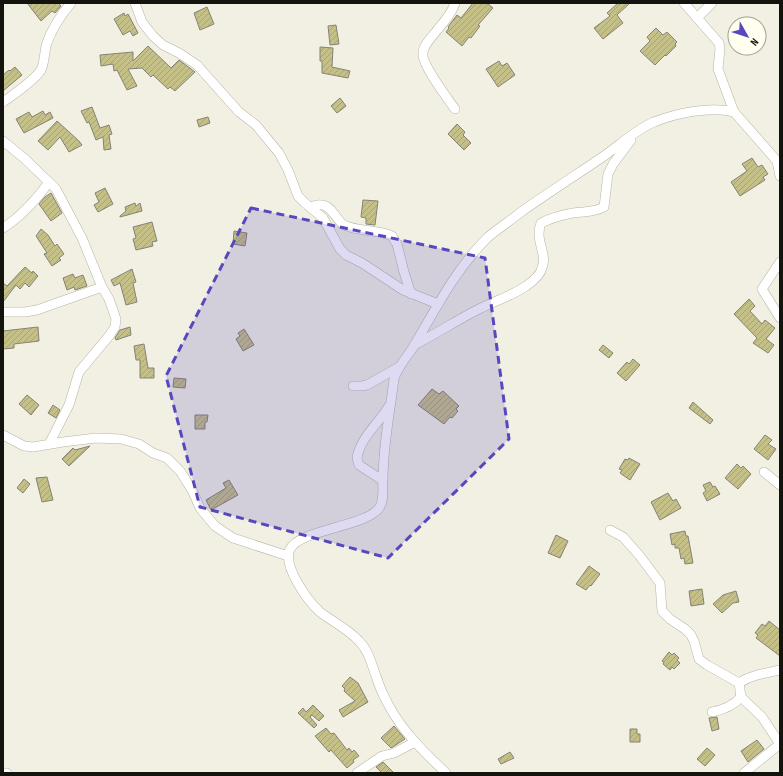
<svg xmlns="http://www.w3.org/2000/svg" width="783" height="776" font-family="'Sofia Sans Condensed',sans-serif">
  <defs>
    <pattern id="building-hatch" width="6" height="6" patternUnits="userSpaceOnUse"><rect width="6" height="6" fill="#c5c087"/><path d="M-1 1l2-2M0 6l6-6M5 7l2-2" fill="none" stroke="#a8a473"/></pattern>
  </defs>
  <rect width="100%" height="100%" fill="#f1f0e2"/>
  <g fill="url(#building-hatch)" stroke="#848376">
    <polygon points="27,3 61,3 59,4 61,6 55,13 52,11 41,21"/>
    <polygon points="473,3 487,3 493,8 478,25 480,26 471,38 469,37 462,46 446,32 449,28 448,27 457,15 461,18"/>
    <polygon points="618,3 630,3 617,15 623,23 603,39 594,28 610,16 607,13"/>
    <polygon points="207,7 214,24 200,30 194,13"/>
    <polygon points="124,13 125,16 128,14 138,33 133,36 130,31 123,35 114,19"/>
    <polygon points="336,25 339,44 330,45 328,26"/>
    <polygon points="656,28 663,35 667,32 677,42 675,44 676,46 666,56 665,55 655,65 640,51 650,41 647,37"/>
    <polygon points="148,46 171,68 179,60 195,72 175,91 170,87 168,89 153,75 151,77 142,68 128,69 137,86 127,90 117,70 114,71 113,64 101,66 100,55 133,52 133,61"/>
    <polygon points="320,47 333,48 332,67 350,71 348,78 322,73 322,61 320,61"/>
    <polygon points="499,61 502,66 507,63 515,75 498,87 486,69"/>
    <polygon points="15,67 22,75 3,91 3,75 9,70 10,71"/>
    <polygon points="340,98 346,106 337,113 331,106"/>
    <polygon points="92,107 100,128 109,125 112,134 109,135 111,149 104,150 103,137 96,140 89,122 87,123 81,111"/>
    <polygon points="43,111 45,115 50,112 53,118 24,133 16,119 29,112 32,117"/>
    <polygon points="208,117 210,123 199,127 197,120"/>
    <polygon points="57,121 79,141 82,145 69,152 60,137 48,150 38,141"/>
    <polygon points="457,124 465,132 463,135 471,143 464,150 448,134"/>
    <polygon points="752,158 758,167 762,165 768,174 763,177 765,180 740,196 731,182 747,171 742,164"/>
    <polygon points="105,188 113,204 98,212 94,205 99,202 95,193"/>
    <polygon points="51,193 62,213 51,221 39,204 45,197"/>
    <polygon points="363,200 378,201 375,225 366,224 366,218 361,217"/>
    <polygon points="135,203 136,206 140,203 142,211 120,217 120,216 126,211 125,207"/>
    <polygon points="152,222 157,241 152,242 153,246 136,250 133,239 136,238 133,227"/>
    <polygon points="41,229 48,235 55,246 57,244 64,254 59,258 61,260 52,266 44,254 47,253 36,236"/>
    <polygon points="234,231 247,233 245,246 233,244"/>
    <polygon points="25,267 32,273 33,271 38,276 29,287 25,283 20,289 16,285 3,302 3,283 7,286"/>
    <polygon points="132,269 136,282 133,283 137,302 126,305 120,283 114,286 111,280"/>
    <polygon points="73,274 75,278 83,275 87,286 75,290 74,287 67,290 63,278"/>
    <polygon points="749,299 755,306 750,311 762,324 765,320 775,328 766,339 774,345 768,353 753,343 757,338 734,314"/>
    <polygon points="38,327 39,341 14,344 14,348 3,349 3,331"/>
    <polygon points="130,327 131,335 116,340 115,338 120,330"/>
    <polygon points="244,329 254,345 243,351 236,339 240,336 238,333"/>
    <polygon points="144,344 148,368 154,368 154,378 140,378 140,360 136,360 134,346"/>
    <polygon points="603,345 613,353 609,358 599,350"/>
    <polygon points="633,359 640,365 626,381 617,373 627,362 629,364"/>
    <polygon points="174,378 186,379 185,388 173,387"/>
    <polygon points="432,389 439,394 443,391 459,406 456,409 458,411 452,418 450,417 444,424 418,405"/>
    <polygon points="27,395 39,405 31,415 19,404"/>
    <polygon points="693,402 713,420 710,424 689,408"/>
    <polygon points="53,405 60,410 56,418 48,413"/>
    <polygon points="195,415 208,415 207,422 205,422 205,429 195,429"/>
    <polygon points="765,435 772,440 768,444 776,449 768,460 754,449"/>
    <polygon points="90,446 69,466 62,459 73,448 75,450"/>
    <polygon points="629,458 640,464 630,480 620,473 622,470 619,469 625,459 628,460"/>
    <polygon points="737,464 741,468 743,466 751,474 738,489 725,478"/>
    <polygon points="47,477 53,500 42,502 36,478"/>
    <polygon points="24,479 30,484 23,493 17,488"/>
    <polygon points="229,480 238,495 211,510 206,500 226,488 223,483"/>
    <polygon points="710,482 713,487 715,486 720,494 707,501 703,493 706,491 703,485"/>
    <polygon points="668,493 673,501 676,499 681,508 660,520 651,502"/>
    <polygon points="685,531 686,536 688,536 693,563 685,564 684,558 681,559 679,548 675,548 675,544 672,545 670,534"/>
    <polygon points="556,535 568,541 560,558 548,553"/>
    <polygon points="589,566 600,574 591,586 590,585 586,590 576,584"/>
    <polygon points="702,589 704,604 691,606 689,591"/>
    <polygon points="736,591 739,602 733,603 722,613 713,604 723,595"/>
    <polygon points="769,621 780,630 780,656 756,638 758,635 755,633 762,624 765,626"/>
    <polygon points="669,652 672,655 674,653 679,658 677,660 680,663 674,669 672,667 670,670 663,664 664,662 662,661"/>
    <polygon points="350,677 358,683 368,702 343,717 339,710 355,701 344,691 345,689 342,686"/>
    <polygon points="313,705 324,716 319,721 312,715 310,717 317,725 314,728 298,713 303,708 306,712"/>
    <polygon points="717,717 719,729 712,731 709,718"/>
    <polygon points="394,726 405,739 391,748 381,738"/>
    <polygon points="326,728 331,734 334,733 347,750 349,748 352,752 354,750 359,756 353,760 354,762 347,768 331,750 329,752 315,736"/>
    <polygon points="630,729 637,729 637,734 640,734 640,742 630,742"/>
    <polygon points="757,740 764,749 748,762 741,751"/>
    <polygon points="707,748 715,755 705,766 697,759"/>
    <polygon points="510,752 514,758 501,764 498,759"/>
    <polygon points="383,762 394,773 382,773 376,767"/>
  </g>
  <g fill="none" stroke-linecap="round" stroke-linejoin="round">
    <g stroke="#b5b4a6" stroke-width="10">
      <g id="street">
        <polyline points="135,3 142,22 153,36 163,45 179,53 197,65 239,112 256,125 279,153 288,170 298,196 305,203 323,218 340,249 346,255 362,263 403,290 438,304"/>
        <path d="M455 3C452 13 445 21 438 29 433 36 423 45 423 53 421 64 448 99 455 109"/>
        <polyline points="684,3 719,43 720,48 718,69 734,112"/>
        <polyline points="697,18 712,3"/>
        <path d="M3 102C14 94 34 81 41 70 45 62 44 51 47 43 52 28 61 15 71 3"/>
        <polyline points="3,141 25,159 56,189 82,238 102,287 109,299 116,319 115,327 109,336 79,372 69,405 49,444"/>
        <path d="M310 207C313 206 318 204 322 205 332 206 336 220 344 225 359 232 377 229 392 236L397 244 404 272 411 294"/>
        <path d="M3 228C22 216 36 200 49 182"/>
        <polyline points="780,262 762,289 780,318"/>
        <polyline points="3,312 25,312 37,310 102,287"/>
        <path d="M414 345C436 334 457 320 479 309 494 301 512 296 526 286 532 282 540 276 542 268 548 253 534 241 541 223 551 218 562 215 573 213 585 211 592 213 604 207L608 174 613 164 631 140"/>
        <polyline points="353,386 362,386 367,385 399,367"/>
        <polyline points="3,435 24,446 33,447 63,442 96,438 121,439 139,444 153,453 167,458 180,471 192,490 200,508 215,526 233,538 288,556"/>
        <polyline points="764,472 780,485"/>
        <path d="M382 480 359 465 357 458C360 438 379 423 389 406"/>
        <polyline points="610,530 623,537 639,555 660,583 662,611 670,619 685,629 691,635 694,641 699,659 707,665 739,683"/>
        <path d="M712 712C723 710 734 705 741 697"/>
        <polyline points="4,773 7,773"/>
        <polyline points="357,773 382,756 394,753 415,742"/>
        <path d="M446 773C424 752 402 731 388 704 383 695 379 686 376 676 371 663 369 651 359 641 348 629 333 622 320 612 308 601 282 566 290 549 299 530 367 526 379 508 385 500 382 488 383 479 383 445 390 412 394 379 398 366 407 357 414 346 436 308 456 269 487 238 497 229 510 221 521 212 548 193 576 175 604 156 620 145 635 130 654 122 677 113 710 106 734 112L777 161 780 176"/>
        <path d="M744 773 780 744 762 717 741 697 739 683C751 675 766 673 780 670"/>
      </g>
    </g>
    <use href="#street" stroke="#fff" stroke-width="9"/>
  </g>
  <path fill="#5847bf" fill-opacity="0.2" stroke="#5847bf" stroke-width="3" stroke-dasharray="8 5" stroke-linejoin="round" d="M251 208 485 258 509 439 388 558 200 507 166 376Z"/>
  <rect width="783" height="776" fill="none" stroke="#14140f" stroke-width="8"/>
  <g transform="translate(747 36) rotate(129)"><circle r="19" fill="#fffeef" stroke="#a1a095"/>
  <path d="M0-3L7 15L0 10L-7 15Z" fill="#5847bf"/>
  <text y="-6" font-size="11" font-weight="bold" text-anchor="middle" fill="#14140f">N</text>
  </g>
</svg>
